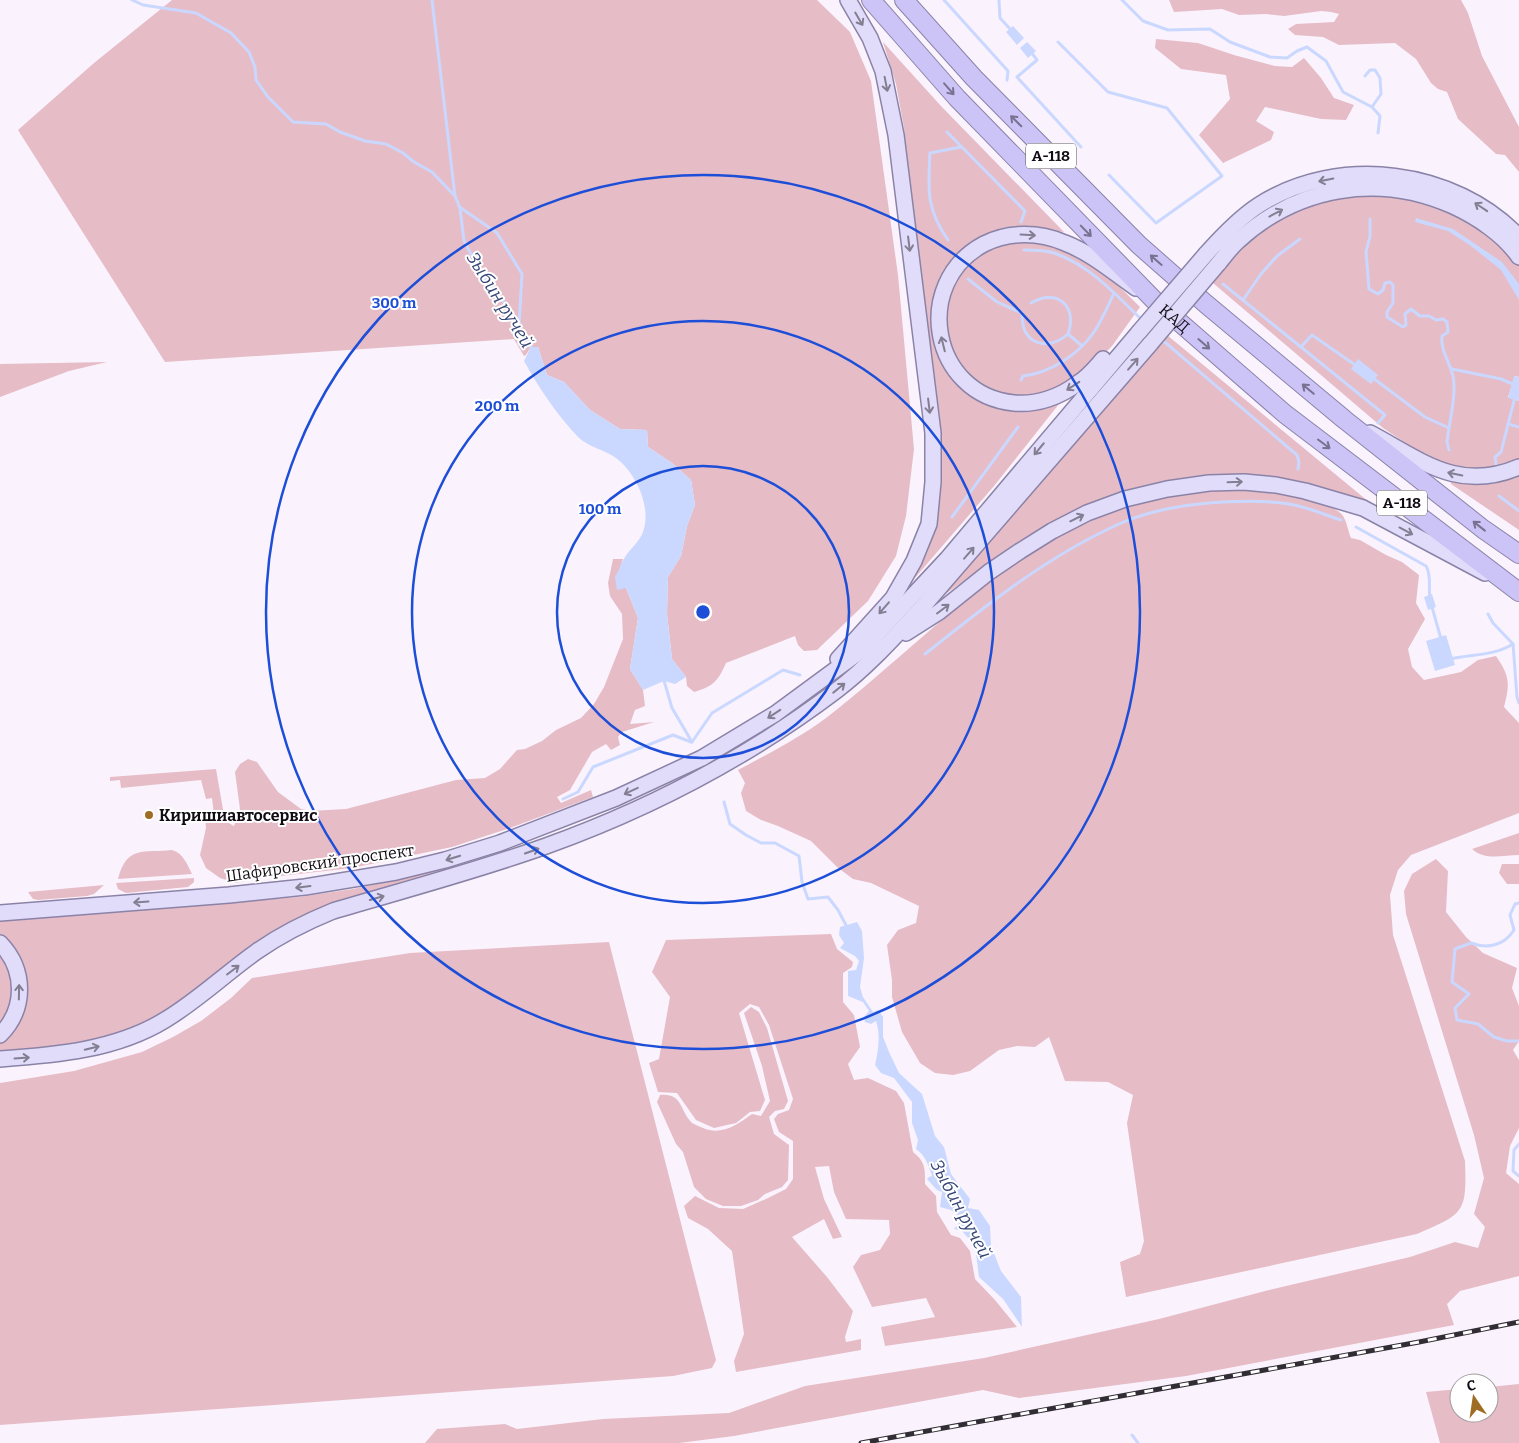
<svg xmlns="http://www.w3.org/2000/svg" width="1519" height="1443" font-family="Bitter,serif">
  <rect width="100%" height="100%" fill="#faf3fd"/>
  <g fill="#e6bcc7">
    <path d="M172 0H817L850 32 871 81 898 275 914 449 906 516 896 556 868 601 817 650 804 651 798 645 795 636 726 663C718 681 714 686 694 692L687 686 686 677 672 659 667 614 668 577 681 556 687 526 695 505 691 480 672 463 648 447 647 430 620 429 590 410 564 382 547 375 538 347H531L526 355 524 356 514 339 165 362 18 130 94 63Z"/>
    <polygon points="1169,0 1461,0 1468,13 1482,56 1519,127 1519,172 1505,155 1496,154 1458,119 1447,92 1438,89 1431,83 1416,59 1395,43 1339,45 1323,37 1295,35 1288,29 1296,24 1334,22 1339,14 1331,12 1321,11 1284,16 1266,14 1239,15 1222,9 1174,12"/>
    <polygon points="1156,39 1198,43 1234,55 1275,66 1292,67 1304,58 1321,78 1334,98 1354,105 1346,120 1321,119 1265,107 1256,121 1274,132 1271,140 1223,163 1199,135 1230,99 1226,75 1181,69 1155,48"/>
    <polygon points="883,42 941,106 1064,232 1024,226 1003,228 982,236 966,248 952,262 940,279 934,303 932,324 934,345 944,366 961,389 986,403 1014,410 1036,409 1057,402 1059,404 994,486 914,579 927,553 936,526 940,492 942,450 929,354 904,128 896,84"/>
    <polygon points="1340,194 1400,194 1456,213 1499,243 1519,266 1519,377 1515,376 1508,397 1519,401 1519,459 1515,462 1484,470 1465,469 1439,462 1416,450 1383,428 1213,283 1224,269 1221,265 1243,242 1293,210"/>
    <path d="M1019 239C1036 241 1066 247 1080 256 1102 269 1122 289 1140 307L1112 346 1097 361 1059 391 1019 397 996 392 978 384 963 370 952 353 947 335 946 315 954 281 967 263 996 245Z"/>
    <polygon points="1167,335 1369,502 1367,504 1244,475 1209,475 1166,481 1123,492 1085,507 1049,524 1013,545 929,606"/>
    <polygon points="107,362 69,371 0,397 0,364"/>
    <path d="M1519 476V530L1451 484V482C1474 485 1494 483 1516 478Z"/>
    <path d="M1244 489C1263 491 1333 500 1343 516 1347 522 1348 531 1351 538L1360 540 1386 555 1402 562 1419 575 1416 603 1425 619 1408 649 1412 667 1424 680 1461 672 1478 660 1496 656C1510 677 1510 683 1504 707L1519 723V813L1411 855 1398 870 1390 895 1393 935 1465 1161C1467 1213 1464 1214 1417 1234L1126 1297 1120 1262 1140 1254 1144 1241 1127 1123 1133 1095 1108 1082 1065 1081 1049 1037 1035 1047 1017 1046 999 1050 970 1071 953 1075 935 1073 920 1063 902 1032 892 997V980L887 945 898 930 916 923 919 906 871 883 853 879 837 867 811 841 778 826 761 820 746 811 741 793 745 783 738 770C768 754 799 738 826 718 925 641 1002 550 1124 508 1163 494 1203 492 1244 489Z"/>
    <polygon points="613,559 623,559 620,568 626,588 638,618 630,669 643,690 645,706 635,710 630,724 654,722 622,732 618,737 620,745 611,750 606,744 592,752 570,790 557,797 561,803 591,790 593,797 507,829 452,847 352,868 253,879 236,883 220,878 206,868 200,855 206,828 205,817 214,815 212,798 206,799 201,780 121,788 120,780 110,781 110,777 216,769 225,821 234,826 240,809 235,772 240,764 248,759 257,762 278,792 301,809 310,811 346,809 456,780 485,778 500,769 517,750 525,749 542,741 556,730 581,718 594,704 604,687 623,639 622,614 610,596 608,583"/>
    <path d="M1519 833V855C1503 855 1485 861 1472 849Z"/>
    <path d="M172 850C183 853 187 864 192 874L118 879C127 845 143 853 172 850Z"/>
    <path d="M506 850 507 853 355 898 138 1028C92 1042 47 1047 0 1053V1043L7 1037 22 1010 0 936V920L299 897 353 889 413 876 469 862Z"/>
    <polygon points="1436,859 1448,871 1446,912 1466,937 1483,953 1517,968 1512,988 1519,1006 1519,1041 1513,1050 1519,1060 1519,1128 1510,1146 1506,1173 1519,1184 1519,1276 1460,1291 1447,1304 1454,1325 1186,1376 1019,1398 983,1390 734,1436 679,1443 425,1443 437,1429 505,1424 517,1429 603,1419 729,1413 805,1386 984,1358 1159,1319 1269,1290 1410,1257 1455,1242 1478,1248 1485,1227 1474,1214 1484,1178 1474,1135 1406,914 1404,891 1412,874"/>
    <polygon points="1502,864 1519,864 1519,884 1507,884 1499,873"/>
    <polygon points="194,878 194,882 188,887 126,893 118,889 116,883"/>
    <polygon points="104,885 94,894 87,896 38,900 33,899 28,892"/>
    <path d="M831 934 837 949 853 962 852 967 843 973V1002L854 1015 860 1047 848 1064 854 1080 868 1078 896 1091 904 1103 913 1152C926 1162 925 1170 925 1184L936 1196 937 1212 951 1235 960 1238 970 1251 975 1279 995 1300 1017 1327 885 1346 881 1327 935 1317 926 1298 872 1307 853 1267 861 1255 880 1250 890 1234 889 1220 846 1219 834 1192 829 1166 815 1167 824 1199 842 1237 833 1239 824 1219 792 1237 827 1277 853 1311 845 1337 846 1342 861 1339V1350L736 1372 734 1361 744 1334 732 1251 708 1229 688 1218 684 1206 695 1196 719 1208 743 1209 768 1198 786 1189 793 1179V1141L779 1132 774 1119 778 1114 789 1110 793 1099 769 1025 759 1007 750 1004 739 1013 765 1100 760 1111 750 1112 736 1123 714 1128 696 1120 677 1093 658 1092 649 1063 659 1059 670 997 652 972 666 940Z"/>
    <polygon points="609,942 716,1360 712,1368 673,1376 0,1425 0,1083 74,1071 142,1052 173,1037 201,1021 231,998 252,978 410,953"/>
    <polygon points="0,948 2,950 16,994 0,1030"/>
    <path d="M751 1007 759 1012 767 1028 788 1101 784 1109 775 1111 769 1117 774 1134 789 1145 788 1180 782 1187 765 1194 758 1200 741 1206H723L706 1199 694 1187 683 1152 676 1144 657 1102 660 1095C683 1093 679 1110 692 1123 695 1125 699 1126 703 1128 721 1136 737 1125 752 1114L761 1116 770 1101 762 1066 744 1013Z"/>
    <polygon points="1519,1384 1519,1443 1440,1443 1426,1392 1459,1389 1459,1413 1489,1413 1489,1387"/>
  </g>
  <g fill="#cad8ff">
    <polygon points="1013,26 1024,38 1017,45 1006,32"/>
    <polygon points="1027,42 1036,51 1028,58 1020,48"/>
    <polygon points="1416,218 1453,229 1502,262 1519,284 1519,300 1501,270 1471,246 1448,231 1415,222"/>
    <path d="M531 347H538L547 375 564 382 590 410 620 429 647 430 648 447 672 463 691 480 695 505 687 526 681 556 668 577 667 614 672 659 686 677 675 684 664 681 643 690 630 669 638 618 626 588 617 590 615 577C619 570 621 563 625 557 630 549 640 541 643 532 652 507 636 473 616 458 605 450 589 447 579 438 557 415 539 388 524 361Z"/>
    <polygon points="1358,359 1378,375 1371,384 1351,369"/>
    <polygon points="1514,376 1519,377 1519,401 1508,398"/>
    <polygon points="1432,594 1436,607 1428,610 1424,597"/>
    <polygon points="1446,635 1455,665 1435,671 1426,641"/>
    <path d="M857 922 862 931 864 958 860 987 863 997 873 1012 878 1010 883 1017V1037L889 1052 899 1073 922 1094 935 1136 944 1147 951 1174 970 1199 968 1208 979 1210 990 1226 991 1246 1001 1271 1021 1297 1022 1327 1003 1299 979 1277 975 1246 962 1231 954 1229 962 1219 951 1210 940 1207 942 1192 937 1190 927 1179 929 1177 932 1176C929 1166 925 1155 916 1149L918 1140 912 1123V1102L894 1078 881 1073 875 1065C878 1052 881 1035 876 1021L871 1024 865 1022 864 1017 869 1011 863 1002 848 996V971L856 970 859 961 855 956 840 948 844 943 839 935 840 927Z"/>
  </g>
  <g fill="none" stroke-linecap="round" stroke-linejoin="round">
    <g stroke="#cad8ff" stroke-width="3">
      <polyline points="132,0 143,5 196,13 231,33 249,52 255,67 256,80 268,97 293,122 326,124 340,132 365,141 386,144 403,153 414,162 432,172 455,196 460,208 464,241 484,278 511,311 519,327 532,349"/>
      <polyline points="432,0 455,196"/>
      <polyline points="944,0 1008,71 1007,80"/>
      <polyline points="999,0 1000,18 1012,31"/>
      <polyline points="1122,0 1143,21 1168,30 1210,29 1230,42 1270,57 1287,58 1297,51 1307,47 1326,61 1343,92 1372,107 1380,116 1378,133"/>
      <polyline points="1058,42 1108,92 1167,108 1222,176 1156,223 1109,175"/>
      <polyline points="1031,52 1037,60 1017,77 1081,147"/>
      <polyline points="1365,76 1370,70 1375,70 1380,78 1381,94 1372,107"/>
      <polyline points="947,132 1025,211 1021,222"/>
      <polyline points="461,208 497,233 522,274 519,325"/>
      <path d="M1370 219V236L1366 252 1369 289 1378 294 1383 290 1385 283 1390 282 1393 285V303L1387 312V317L1403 327 1406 325 1405 314 1411 309 1420 316H1429L1436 320 1443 319 1447 322 1448 332 1442 336C1440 354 1454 366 1454 384 1455 403 1449 423 1447 442L1449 450"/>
      <path d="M948 240C926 209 928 189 930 153L961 147"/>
      <path d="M1024 250C1034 250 1045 250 1054 253 1090 265 1117 296 1143 321"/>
      <path d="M968 279 997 302 1022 313C1022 319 1023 328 1026 333 1036 349 1056 345 1068 334"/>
      <polyline points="1223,284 1385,415 1378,423"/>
      <polyline points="1243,300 1261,274 1277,256 1300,239"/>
      <path d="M1031 303C1057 288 1078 306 1068 334L1081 345"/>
      <polyline points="1160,338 1297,455 1299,462 1298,469"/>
      <polyline points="1301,347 1312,335 1358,367"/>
      <polyline points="1452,369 1501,379 1515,385"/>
      <polyline points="1373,378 1425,417 1449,428"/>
      <path d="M1021 380 1023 376C1050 373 1078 355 1094 332 1102 320 1108 306 1114 293"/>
      <polyline points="1508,424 1519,427"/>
      <polyline points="1496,464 1495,457 1501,452 1515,397"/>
      <polyline points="1499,496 1519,511"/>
      <polyline points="952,517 1018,427"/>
      <path d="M1356 527 1426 566C1432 576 1428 587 1430 598"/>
      <polyline points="1432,607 1441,639"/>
      <polyline points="1488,614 1493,623 1513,644 1517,697 1519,703"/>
      <path d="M925 654C986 605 1048 556 1119 524 1150 510 1188 504 1222 502 1244 501 1272 500 1294 505 1310 508 1325 515 1341 520"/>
      <path d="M1451 659C1472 654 1494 656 1513 644"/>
      <polyline points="663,677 672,708 692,742"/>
      <polyline points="692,742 712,713 783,670 800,675"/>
      <polyline points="563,799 578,792 593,767 673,735 691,742"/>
      <polyline points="724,802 730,824 746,835 761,843 775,843 799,856 802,882 808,899 828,897 838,910 848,929"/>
      <path d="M1519 903 1515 904 1510 915 1514 930C1504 946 1487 949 1471 943L1455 949 1452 982 1469 994 1455 1008 1457 1020 1478 1024 1494 1037 1507 1041H1519"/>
      <polyline points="1519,1144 1514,1150 1513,1171 1519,1176"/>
      <polyline points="1132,1435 1138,1443"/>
    </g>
    <g stroke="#8b83a7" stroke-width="18">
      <g id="primary">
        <path d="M1206 254C1222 236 1239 218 1259 205 1339 154 1455 169 1519 237"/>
        <path d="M1218 264C1224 257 1230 248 1238 241 1298 186 1379 173 1453 206 1477 217 1504 235 1519 257"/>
        <path d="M1103 359C1095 368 1088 377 1078 383 1060 397 1037 405 1014 403 931 395 911 283 984 244 1009 231 1040 232 1065 243 1091 253 1113 272 1136 288"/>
        <path d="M1370 433C1421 460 1458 493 1519 467"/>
        <polyline points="906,633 939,612 989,572 1020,551 1052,531 1087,513 1125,499 1167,489 1209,483 1244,482 1276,485 1305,491 1363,508 1485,573"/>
        <polyline points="838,659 893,598 914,561 929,524 933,482 933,433 896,135 883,71 870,38 848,0"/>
        <polyline points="0,913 229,895 305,887 396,872 445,860 500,843 616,798 702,758 775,714 862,650 947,559 1139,332"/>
        <path d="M0 943C26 970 26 1009 0 1035"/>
        <path d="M0 1059C56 1055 116 1050 165 1020 197 1001 225 974 256 952 280 935 306 922 333 911 404 890 476 871 546 846 649 809 750 756 837 690 870 665 898 633 926 603L1151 343"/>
      </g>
    </g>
    <g stroke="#8b83a7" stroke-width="20">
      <g id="motorway">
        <path id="s1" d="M871 0 957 98 1154 300 1285 414 1519 592"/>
        <polyline points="904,0 974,78 1139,245 1206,304 1345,420 1483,529 1519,554"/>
      </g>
    </g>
    <use href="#primary" stroke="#e0dcfa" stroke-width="15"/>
    <use href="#motorway" stroke="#ccc4f6" stroke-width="18"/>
    <g stroke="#322c34" stroke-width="5">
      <polyline id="rail" points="861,1443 1419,1342 1519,1322"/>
    </g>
    <use href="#rail" stroke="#fff" stroke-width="3" stroke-dasharray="9" stroke-linecap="butt"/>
    <g stroke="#8b83a7" stroke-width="18" stroke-linecap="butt">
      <g id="primary-bridge">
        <polyline points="1139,332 1206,254"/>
        <polyline points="1151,343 1218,264"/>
      </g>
    </g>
    <use href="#primary-bridge" stroke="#e0dcfa" stroke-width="15"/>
  </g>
  <defs><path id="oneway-shaft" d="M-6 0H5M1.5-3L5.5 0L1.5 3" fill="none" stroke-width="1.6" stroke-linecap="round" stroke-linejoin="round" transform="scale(1.25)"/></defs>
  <g stroke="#837e92">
    <use href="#oneway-shaft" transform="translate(859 19) rotate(60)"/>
    <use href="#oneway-shaft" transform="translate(886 84) rotate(79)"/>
    <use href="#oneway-shaft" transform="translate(1326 180) rotate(168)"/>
    <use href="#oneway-shaft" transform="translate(1481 207) rotate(-146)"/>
    <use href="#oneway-shaft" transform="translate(1276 213) rotate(-28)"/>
    <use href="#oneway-shaft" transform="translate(1028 235) rotate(3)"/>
    <use href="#oneway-shaft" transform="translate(909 244) rotate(83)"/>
    <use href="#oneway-shaft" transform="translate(943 344) rotate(-104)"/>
    <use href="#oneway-shaft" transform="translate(1133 364) rotate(-49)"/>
    <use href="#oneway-shaft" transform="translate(1073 386) rotate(147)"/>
    <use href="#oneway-shaft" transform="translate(929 406) rotate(83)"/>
    <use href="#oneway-shaft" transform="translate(1039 449) rotate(130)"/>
    <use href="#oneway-shaft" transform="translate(1455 474) rotate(-168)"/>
    <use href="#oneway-shaft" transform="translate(1235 482) rotate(-2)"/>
    <use href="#oneway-shaft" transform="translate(1077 518) rotate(-26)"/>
    <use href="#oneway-shaft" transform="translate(1406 531) rotate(28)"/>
    <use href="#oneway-shaft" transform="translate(969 553) rotate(-49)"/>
    <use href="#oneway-shaft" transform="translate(884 608) rotate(131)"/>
    <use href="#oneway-shaft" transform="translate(943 609) rotate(-37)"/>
    <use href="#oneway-shaft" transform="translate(839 688) rotate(-39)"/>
    <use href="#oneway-shaft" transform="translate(774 714) rotate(147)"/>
    <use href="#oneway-shaft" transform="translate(631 791) rotate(155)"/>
    <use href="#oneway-shaft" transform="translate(532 851) rotate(-19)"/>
    <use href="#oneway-shaft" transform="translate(453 858) rotate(163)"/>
    <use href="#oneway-shaft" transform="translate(303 887) rotate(173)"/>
    <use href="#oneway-shaft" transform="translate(377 898) rotate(-16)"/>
    <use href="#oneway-shaft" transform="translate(141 902) rotate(176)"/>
    <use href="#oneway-shaft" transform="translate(233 970) rotate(-37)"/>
    <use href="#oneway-shaft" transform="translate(19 992) rotate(-89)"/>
    <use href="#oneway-shaft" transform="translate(92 1048) rotate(-14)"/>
    <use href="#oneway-shaft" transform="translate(22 1058) rotate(-4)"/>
  </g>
  <g stroke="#787190">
    <use href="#oneway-shaft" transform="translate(949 89) rotate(49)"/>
    <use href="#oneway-shaft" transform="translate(1016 121) rotate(-135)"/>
    <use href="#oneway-shaft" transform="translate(1086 231) rotate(46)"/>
    <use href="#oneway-shaft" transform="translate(1156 260) rotate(-139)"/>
    <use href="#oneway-shaft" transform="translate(1204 344) rotate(41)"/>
    <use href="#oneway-shaft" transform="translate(1308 389) rotate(-140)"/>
    <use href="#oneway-shaft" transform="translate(1324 444) rotate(37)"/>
    <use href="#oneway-shaft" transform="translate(1479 526) rotate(-142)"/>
  </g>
  <g fill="none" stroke="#1d4ed8" stroke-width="2.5">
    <circle cx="703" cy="612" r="146"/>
    <circle cx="703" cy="612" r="291"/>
    <circle cx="703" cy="612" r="437"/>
  </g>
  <circle fill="#9f6c23" stroke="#fff" stroke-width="2" cx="149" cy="815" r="5"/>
  <g text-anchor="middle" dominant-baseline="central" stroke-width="4" stroke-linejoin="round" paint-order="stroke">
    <g fill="#fff" stroke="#58545a" stroke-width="1">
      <rect x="1026" y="143.5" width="50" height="25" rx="4"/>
      <rect x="1377" y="490.5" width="50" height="25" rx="4"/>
    </g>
    <g font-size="15" font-weight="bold" fill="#110b13">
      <text x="1051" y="156">А-118</text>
      <text x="1402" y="503">А-118</text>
    </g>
    <g font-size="16" fill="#110b13" stroke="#fff">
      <text stroke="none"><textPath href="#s1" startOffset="440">КАД</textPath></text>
      <text transform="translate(320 863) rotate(-8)">Шафировский проспект</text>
    </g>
    <g font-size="16" font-weight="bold" fill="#110b13" stroke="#fff" text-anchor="start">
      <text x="159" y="815">Киришиавтосервис</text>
    </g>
    <g font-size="18" font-style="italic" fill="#364677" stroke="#fff">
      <text transform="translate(500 300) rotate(58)">Зыбин ручей</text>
      <text transform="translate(961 1209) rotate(62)">Зыбин ручей</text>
    </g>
  </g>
  <circle cx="703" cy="612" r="8" fill="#1d4ed8" stroke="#fff" stroke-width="2.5"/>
  <g font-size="15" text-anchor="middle" font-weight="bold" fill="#1d4ed8" stroke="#fff" stroke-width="4" stroke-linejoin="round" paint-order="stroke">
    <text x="394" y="308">300 m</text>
    <text x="497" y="411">200 m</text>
    <text x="600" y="514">100 m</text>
  </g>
  <g transform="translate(1474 1398) rotate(347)"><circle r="24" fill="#ffffff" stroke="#a09da1"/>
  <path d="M0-4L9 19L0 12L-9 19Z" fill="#9f6c23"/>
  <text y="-8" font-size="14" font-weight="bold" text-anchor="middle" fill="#110b13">С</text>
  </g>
</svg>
